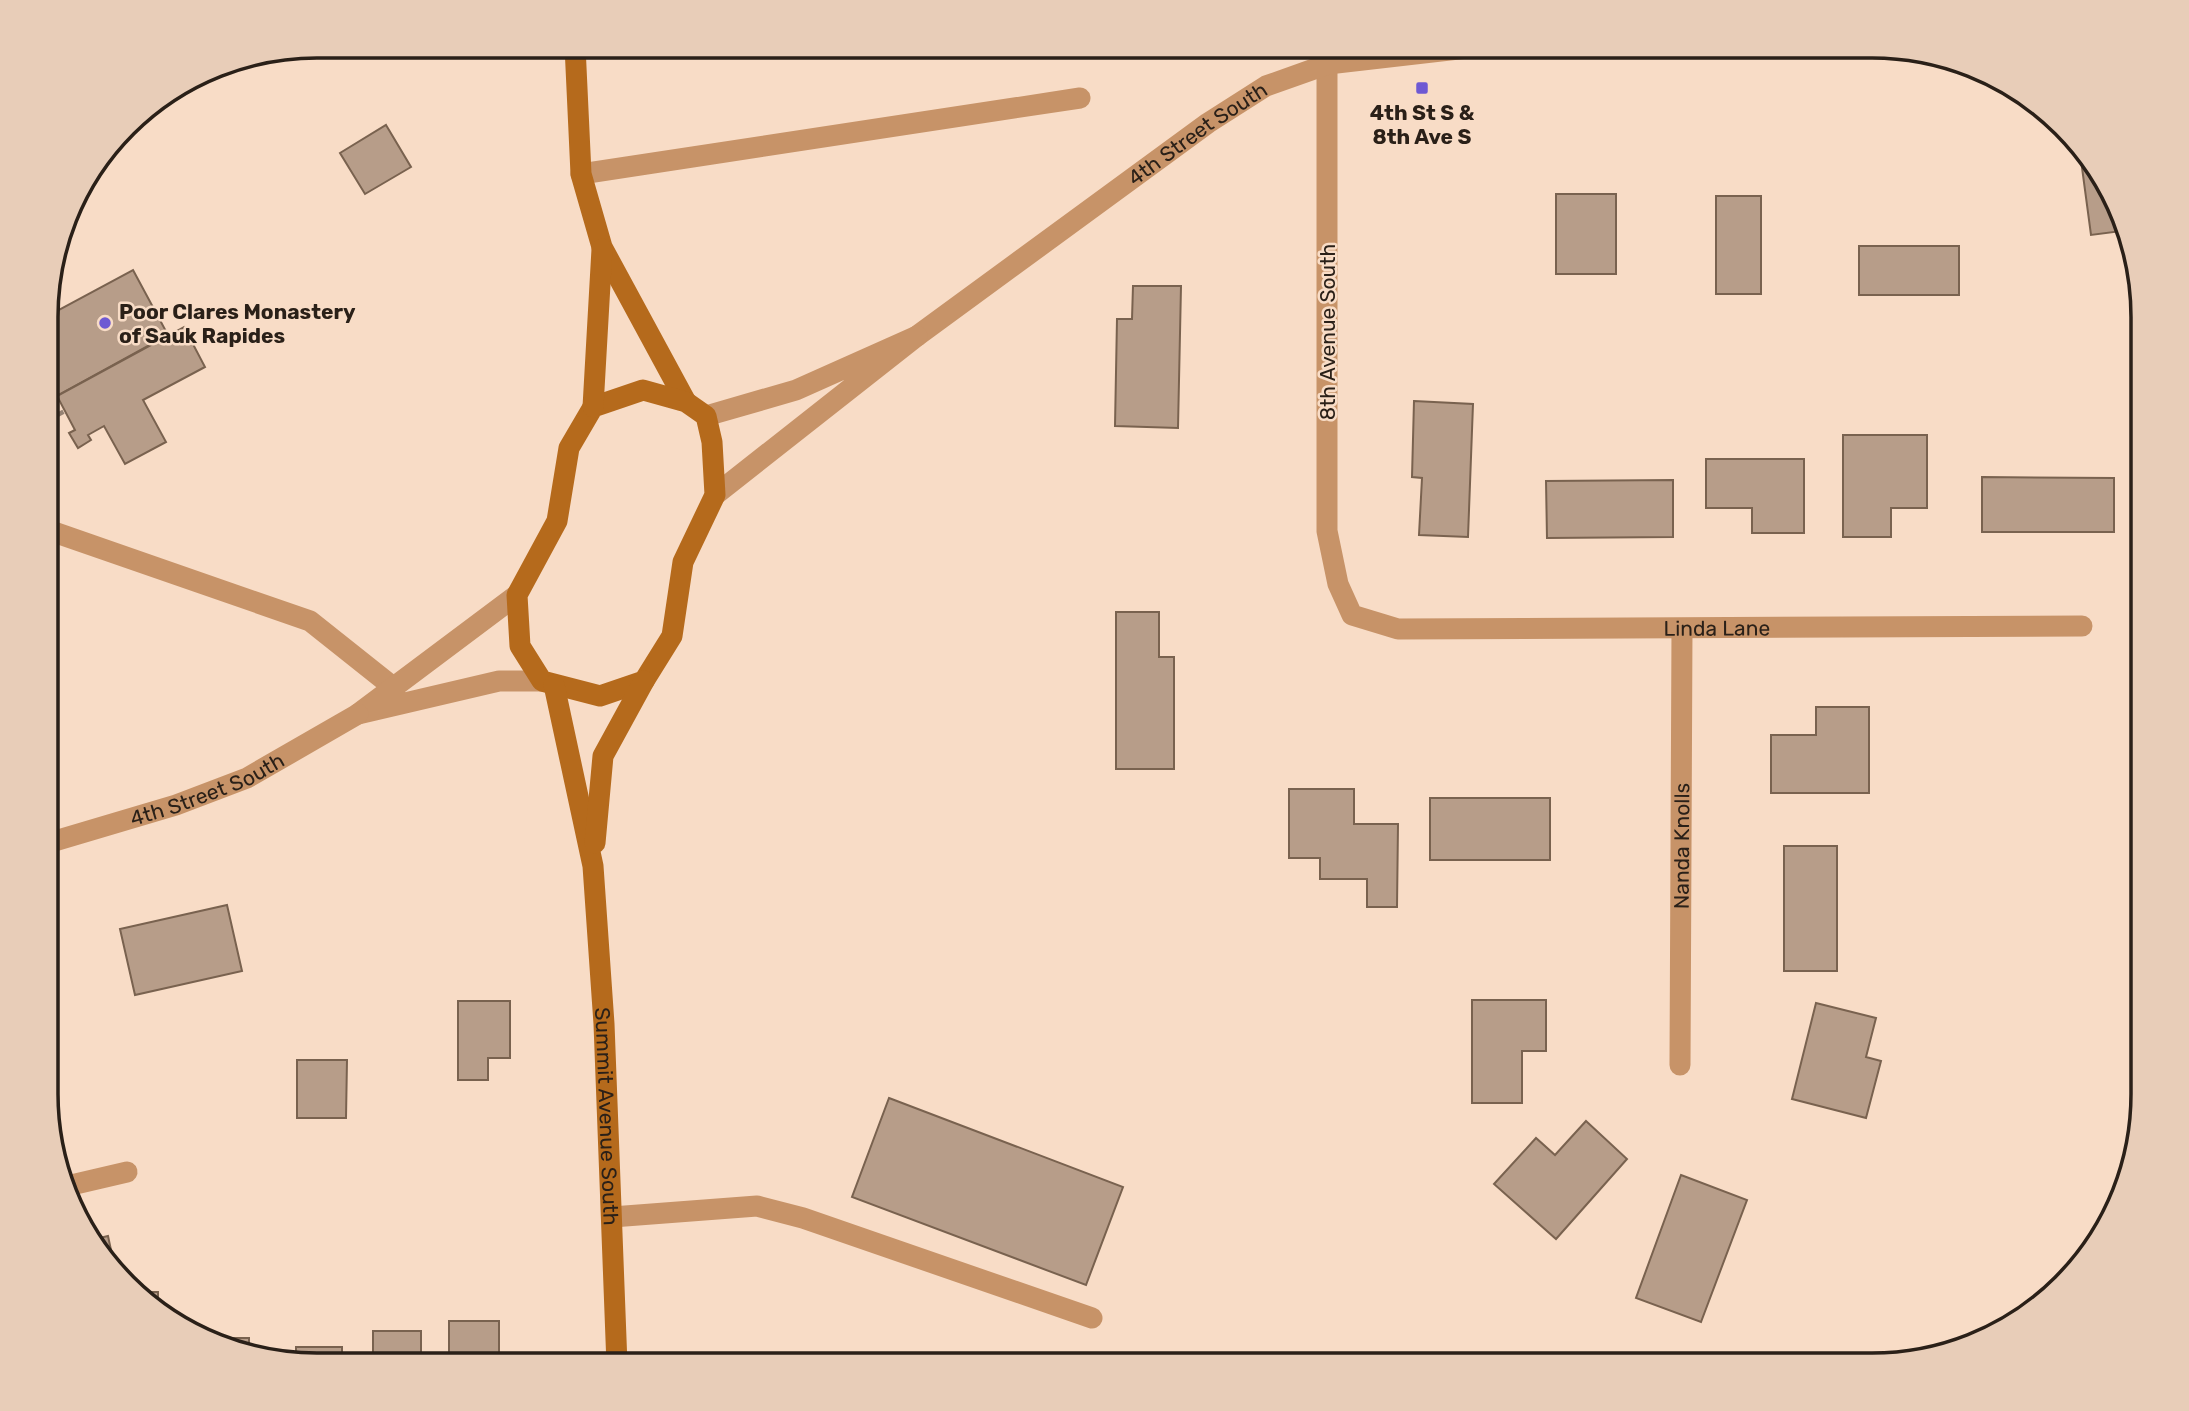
<svg xmlns="http://www.w3.org/2000/svg" width="2189" height="1411" font-family="Rubik,sans-serif">
  <rect width="100%" height="100%" fill="#f8dcc6"/>
  <g fill="#b79d89" stroke="#79624f" stroke-width="2">
    <rect x="678" y="46" width="62" height="6"/>
    <polygon points="386,125 411,167 365,194 340,153"/>
    <polygon points="2087,159 2107,182 2122,231 2091,235 2081,160"/>
    <rect x="1556" y="194" width="60" height="80"/>
    <rect x="1716" y="196" width="45" height="98"/>
    <rect x="1859" y="246" width="100" height="49"/>
    <polygon points="133,270 168,335 57,396 48,379 48,289 59,310"/>
    <polygon points="1133,286 1181,286 1178,428 1115,426 1117,319 1132,319"/>
    <polygon points="184,327 205,367 143,400 166,442 125,464 104,426 88,435 91,440 78,448 69,433 75,430 57,396"/>
    <polygon points="1414,401 1473,404 1468,537 1419,535 1422,478 1412,477"/>
    <polygon points="1843,435 1927,435 1927,508 1891,508 1891,537 1843,537"/>
    <polygon points="1706,459 1804,459 1804,533 1752,533 1752,508 1706,508"/>
    <polygon points="1982,477 2114,478 2114,532 1982,532"/>
    <polygon points="1673,480 1673,537 1547,538 1546,481"/>
    <polygon points="1116,612 1159,612 1159,657 1174,657 1174,769 1116,769"/>
    <polygon points="1816,707 1869,707 1869,793 1771,793 1771,735 1816,735"/>
    <polygon points="1289,789 1354,789 1354,824 1398,824 1397,907 1367,907 1367,879 1320,879 1320,858 1289,858"/>
    <rect x="1430" y="798" width="120" height="62"/>
    <rect x="1784" y="846" width="53" height="125"/>
    <polygon points="227,905 242,971 135,995 120,929"/>
    <polygon points="1472,1000 1546,1000 1546,1051 1522,1051 1522,1103 1472,1103"/>
    <polygon points="458,1001 510,1001 510,1058 488,1058 488,1080 458,1080"/>
    <polygon points="1816,1003 1876,1018 1866,1057 1881,1061 1866,1118 1792,1099"/>
    <polygon points="297,1060 347,1060 346,1118 297,1118"/>
    <polygon points="889,1098 1123,1187 1086,1285 852,1197"/>
    <polygon points="1586,1121 1627,1159 1556,1239 1494,1184 1536,1138 1555,1155"/>
    <polygon points="1681,1175 1747,1200 1701,1322 1636,1298"/>
    <polygon points="108,1236 114,1264 91,1240"/>
    <polygon points="140,1292 158,1292 158,1311"/>
    <rect x="449" y="1321" width="50" height="44"/>
    <rect x="373" y="1331" width="48" height="34"/>
    <polygon points="210,1338 249,1338 249,1354 230,1351 210,1341"/>
    <polygon points="296,1347 342,1347 342,1365 316,1365 296,1362"/>
  </g>
  <g fill="none" stroke-linecap="round" stroke-linejoin="round">
    <polyline stroke="#958273" stroke-width="4.5" stroke-dasharray="7 3.5" stroke-linecap="butt" points="48,420 65,411"/>
    <g stroke="#c79368" stroke-width="21">
      <polyline points="48,530 310,621 393,687"/>
      <polyline points="67,1186 127,1172"/>
      <polyline points="612,1217 757,1206 803,1218 1092,1318"/>
    </g>
    <g stroke="#c79368" stroke-width="21">
      <path id="s1" d="M1327 46V531L1338 584 1352 615 1398 629 2082 626"/>
      <polyline points="581,174 1080,98"/>
      <path id="s2" d="M917 336 1208 123 1266 86 1328 64 1467 48 1608 46"/>
      <polyline points="706,416 796,390 917,336 715,495"/>
      <polyline points="517,595 358,714 499,681 542,681"/>
      <path id="s3" d="M48 843 176 805 247 778 358 714"/>
      <path id="s4" d="M1680 1065 1682 629"/>
    </g>
    <g stroke="#b56a1c" stroke-width="21">
      <polyline points="575,46 581,174 602,247 686,402"/>
      <polygon points="643,390 686,402 706,416 712,442 715,495 683,562 672,636 644,681 600,696 542,681 520,646 517,595 557,521 569,448 593,407"/>
      <polyline points="593,407 602,249"/>
      <path id="s5" d="M554 685 593 866 604 1024 617 1365"/>
      <polyline points="595,843 603,756 644,681"/>
    </g>
  </g>
  <g fill="#6e59d3" stroke="#f8dcc6" stroke-width="2.5">
    <rect x="1415" y="81" width="14" height="14" rx="3.5"/>
    <circle cx="105" cy="323" r="7"/>
  </g>
  <g text-anchor="middle" dominant-baseline="central" stroke-width="5" stroke-linejoin="round" paint-order="stroke">
    <g font-size="21" font-weight="bold" fill="#2a2018" stroke="#f8dcc6">
      <text x="1422" y="112">4th St S &amp;<tspan x="1422" dy="24">8th Ave S</tspan></text>
      <text x="119" y="311" text-anchor="start">Poor Clares Monastery<tspan x="119" dy="24">of Sauk Rapides</tspan></text>
    </g>
    <g font-size="21" fill="#2a2018" stroke="#f8dcc6">
      <text stroke="none"><textPath href="#s2" startOffset="346">4th Street South</textPath></text>
      <text transform="translate(1327 332) rotate(-90)">8th Avenue South</text>
      <text stroke="none"><textPath href="#s1" startOffset="940">Linda Lane</textPath></text>
      <text stroke="none"><textPath href="#s3" startOffset="168">4th Street South</textPath></text>
      <text stroke="none"><textPath href="#s4" startOffset="219">Nanda Knolls</textPath></text>
      <text stroke="none"><textPath href="#s5" startOffset="436">Summit Avenue South</textPath></text>
    </g>
  </g>
  <path d="M0 0H2189V1411H0ZM317 58H1872A259 259 0 0 1 2131 317V1094A259 259 0 0 1 1872 1353H317A259 259 0 0 1 58 1094V317A259 259 0 0 1 317 58Z" fill="#e8cdb8" fill-rule="evenodd"/>
  <path fill="none" stroke="#2a2018" stroke-width="3.5" d="M317 58H1872A259 259 0 0 1 2131 317V1094A259 259 0 0 1 1872 1353H317A259 259 0 0 1 58 1094V317A259 259 0 0 1 317 58Z"/>
</svg>
